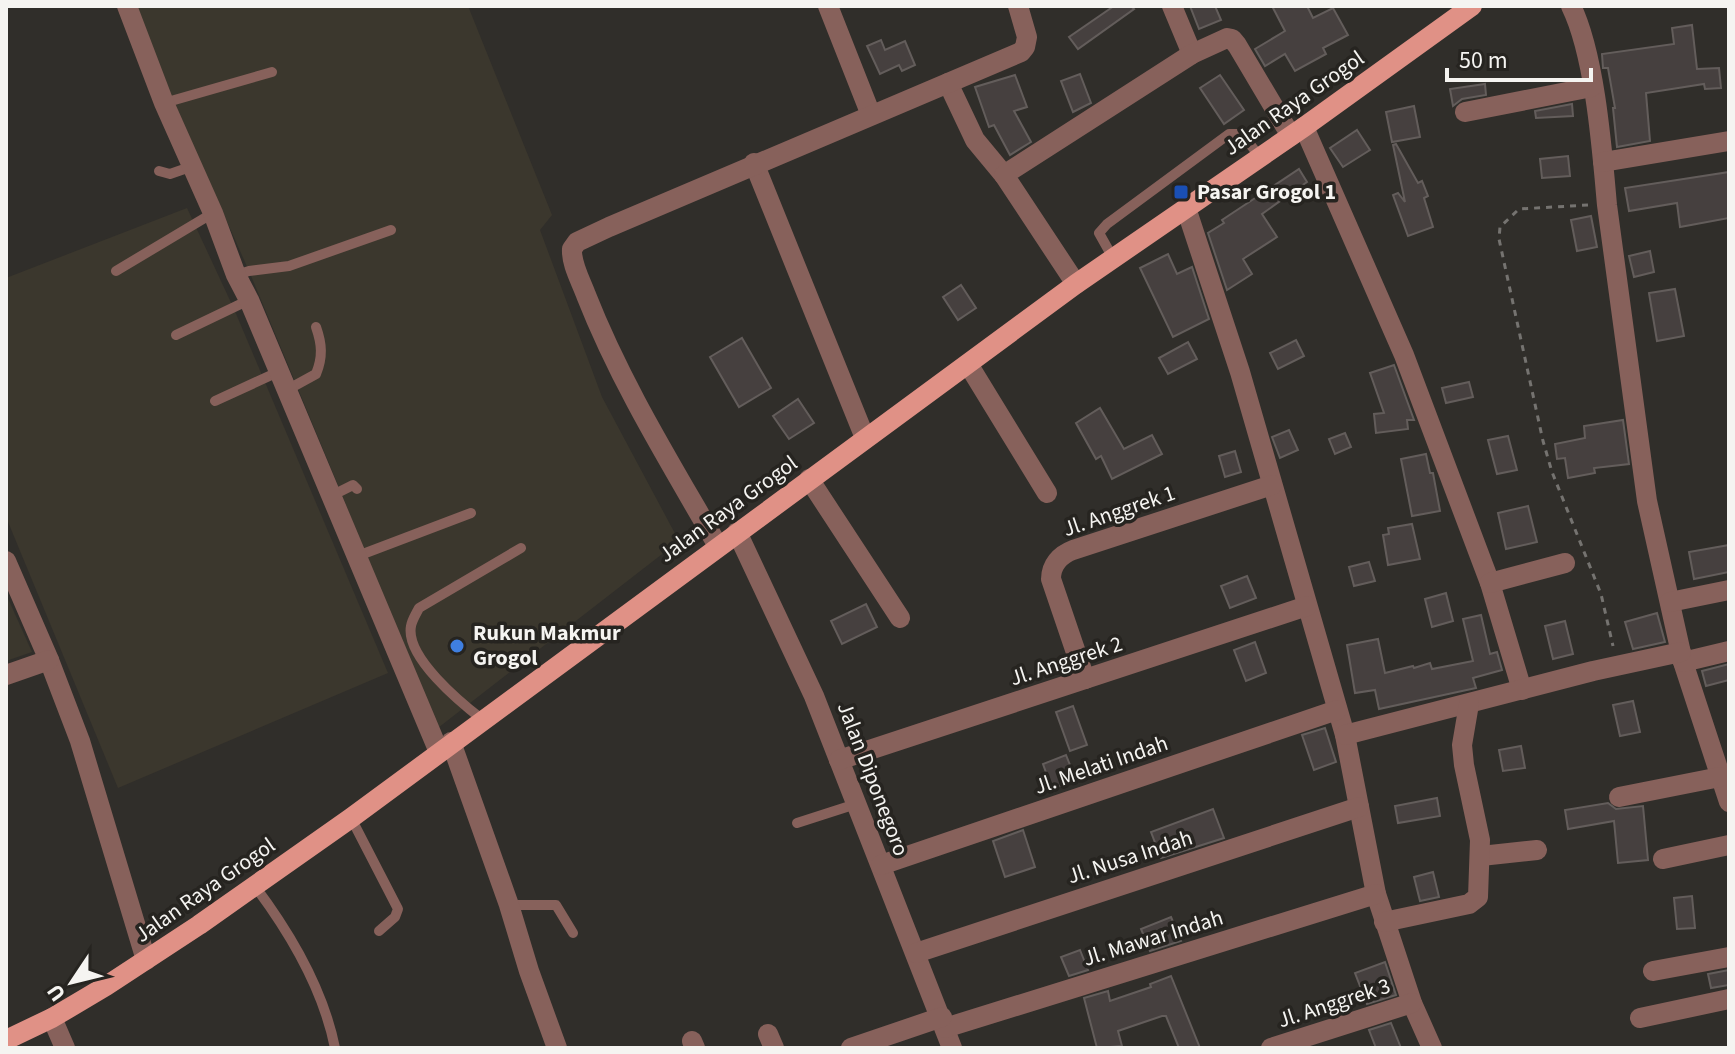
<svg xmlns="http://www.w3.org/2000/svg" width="1735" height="1054" font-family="'Source Sans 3',sans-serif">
  <rect width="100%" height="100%" fill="#302e2a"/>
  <g fill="#3b372d">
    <polygon points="131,6 468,6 552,215 540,230 602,397 679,541 434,731 340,490 249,271"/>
    <polygon points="187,208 234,309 388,673 118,788 6,517 6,278"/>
    <polygon points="6,594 32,652 6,661"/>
  </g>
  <g fill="#46403f" stroke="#635d5b" stroke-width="2">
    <polygon points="1114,6 1131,6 1134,9 1078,49 1069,37"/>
    <polygon points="1190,6 1215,6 1221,20 1199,29"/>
    <polygon points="1272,6 1307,6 1313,18 1333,8 1348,35 1323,48 1326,54 1295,71 1285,54 1265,66 1255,49 1285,31"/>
    <polygon points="1692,25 1697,69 1719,68 1721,88 1705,89 1704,84 1646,93 1650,141 1617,147 1613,108 1615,108 1608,68 1603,68 1602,54 1674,44 1672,28"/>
    <polygon points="881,40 885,50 905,41 915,65 902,71 899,65 880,74 867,46"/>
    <polygon points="1080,74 1091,103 1073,112 1061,81"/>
    <polygon points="1015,75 1027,107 1014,111 1031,142 1010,155 994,125 989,127 975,87"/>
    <polygon points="1220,75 1244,110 1224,124 1200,88"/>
    <polygon points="1485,84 1486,95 1462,99 1453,106 1450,89"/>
    <polygon points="1572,104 1573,116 1536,118 1535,111"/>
    <polygon points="1414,106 1420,137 1392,142 1386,112"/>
    <polygon points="1357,130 1370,150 1343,167 1330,148"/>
    <polygon points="1396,144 1418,183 1422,181 1428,196 1424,198 1433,227 1408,236 1393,195 1398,193 1405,202 1393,145"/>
    <polygon points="1568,156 1570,176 1542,178 1540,159"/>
    <polygon points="1299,169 1307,182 1262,214 1277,237 1243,259 1252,274 1227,290 1208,233 1224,223 1222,220"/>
    <polygon points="1729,172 1729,218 1680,227 1677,203 1629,211 1625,188"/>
    <polygon points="1591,216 1597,247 1577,251 1571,220"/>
    <polygon points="1650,251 1654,272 1634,277 1629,256"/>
    <polygon points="1168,254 1177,274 1192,267 1209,319 1173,337 1140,268"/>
    <polygon points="961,285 976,308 958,320 943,297"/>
    <polygon points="1675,289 1684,336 1657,341 1649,293"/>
    <polygon points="742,338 771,388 739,407 710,357"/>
    <polygon points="1296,340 1304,356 1278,369 1270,353"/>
    <polygon points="1188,342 1197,359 1168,374 1159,358"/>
    <polygon points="1394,365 1414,420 1407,420 1408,429 1376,433 1374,414 1384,413 1370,373"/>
    <polygon points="1469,382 1473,397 1446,403 1442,388"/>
    <polygon points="798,399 814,423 789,439 773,416"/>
    <polygon points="1100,408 1124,449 1152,435 1162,454 1112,479 1101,456 1096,459 1076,423"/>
    <polygon points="1623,420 1629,464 1594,468 1595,473 1568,478 1565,458 1557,459 1555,444 1585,438 1584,426"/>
    <polygon points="1289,430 1298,450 1280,458 1272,437"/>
    <polygon points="1345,433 1351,447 1335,454 1329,439"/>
    <polygon points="1508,436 1517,470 1497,474 1488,440"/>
    <polygon points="1235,451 1241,472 1225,477 1219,456"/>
    <polygon points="1426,454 1430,473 1433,473 1440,511 1412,516 1401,459"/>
    <polygon points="1528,506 1537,542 1506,549 1498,513"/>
    <polygon points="1412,524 1420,559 1388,565 1383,535 1389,534 1388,528"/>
    <polygon points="1729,545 1729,572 1694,579 1689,552"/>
    <polygon points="1369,562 1375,581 1354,586 1349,567"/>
    <polygon points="1247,576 1256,598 1230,608 1221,586"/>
    <polygon points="1446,593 1453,621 1432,627 1425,599"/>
    <polygon points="866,604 877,627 842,644 831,621"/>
    <polygon points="1657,613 1665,642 1633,649 1625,622"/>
    <polygon points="1481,615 1490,654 1497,652 1502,670 1473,678 1476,688 1379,709 1375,690 1355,693 1347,645 1378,639 1385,673 1413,666 1414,668 1430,663 1432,669 1473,661 1463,619"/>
    <polygon points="1565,621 1573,654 1553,659 1545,626"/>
    <polygon points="1255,642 1266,673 1246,681 1234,650"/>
    <polygon points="1729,664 1729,680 1706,686 1702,671"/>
    <polygon points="1633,701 1640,732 1620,736 1613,705"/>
    <polygon points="1073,706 1087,745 1070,751 1056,712"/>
    <polygon points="1325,728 1336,762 1314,770 1302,735"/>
    <polygon points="1521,746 1525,768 1503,771 1499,750"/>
    <polygon points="1066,755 1076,780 1052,789 1043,764"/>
    <polygon points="1437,798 1440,816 1398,823 1395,806"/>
    <polygon points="1608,803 1616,809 1643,806 1648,860 1618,863 1614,821 1568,829 1565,810"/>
    <polygon points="1213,809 1224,838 1161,858 1151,832"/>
    <polygon points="1023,830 1035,867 1005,877 993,841"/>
    <polygon points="1433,872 1439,897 1420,901 1414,877"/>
    <polygon points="1692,896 1695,928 1677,929 1674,898"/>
    <polygon points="1171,917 1181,941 1150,951 1141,929"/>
    <polygon points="1080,950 1088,970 1069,976 1061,957"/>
    <polygon points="1385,962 1396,995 1367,1004 1355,973"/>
    <polygon points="1729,970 1729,985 1711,988 1708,974"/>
    <polygon points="1171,976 1200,1048 1179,1048 1166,1016 1162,1016 1118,1031 1122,1046 1097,1048 1084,998 1108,991 1110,1001 1151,987 1150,984"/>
    <polygon points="1391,1023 1401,1048 1376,1048 1369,1030"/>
  </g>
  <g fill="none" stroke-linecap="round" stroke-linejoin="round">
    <polyline stroke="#757370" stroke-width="3" stroke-dasharray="6 6" stroke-linecap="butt" points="1588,205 1519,209 1500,227 1499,239 1543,441 1552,472 1601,594 1613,646"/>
    <g stroke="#87615b" stroke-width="10">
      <polyline points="164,103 272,72"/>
      <polyline points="159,171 170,174 193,166"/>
      <polyline points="1113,258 1099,233 1107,224 1229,134 1242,134 1260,157"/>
      <polyline points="116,271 213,213"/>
      <polyline points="236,275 249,271 289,266 391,230"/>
      <polyline points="176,335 249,300"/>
      <path d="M285 391 316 374C323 357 322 344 316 327"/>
      <polyline points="215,401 278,372"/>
      <polyline points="331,496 353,485 357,489"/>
      <polyline points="355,557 471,513"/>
      <path d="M483 720C461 703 405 657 411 626 412 620 416 614 419 608L521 548"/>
      <polyline points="351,818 398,909 395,917 379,931"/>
      <polyline points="797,823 856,804"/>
      <path d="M254 885C291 934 323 988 335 1048"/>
      <polyline points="509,905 556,905 573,933"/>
    </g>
    <g stroke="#87615b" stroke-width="20">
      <polyline points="127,6 164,103 213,213 236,275 249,300 439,752"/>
      <polyline points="828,6 871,115"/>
      <polyline points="1172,6 1192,54"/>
      <path d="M1571 6C1595 55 1602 149 1607 205L1647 501 1683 662 1729 802"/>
      <polyline points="948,83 975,140 1004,175"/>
      <polyline points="1465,112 1592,87"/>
      <polyline points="1304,127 1404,355 1490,583 1522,690"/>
      <polyline points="1603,162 1729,141"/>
      <polyline points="754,163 865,438"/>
      <polyline points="1186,208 1240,372 1345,735 1376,894 1412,1003 1432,1048"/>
      <polyline points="1076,284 1004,175 1013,169 1192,54 1227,38 1232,39 1237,45 1291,136"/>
      <polyline points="968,364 1047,493"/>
      <polyline points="809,479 900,618"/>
      <polyline points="737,532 814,696 952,1048"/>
      <path d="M718 546C671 464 621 384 586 295 581 281 571 264 572 249L577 242 609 227 1021 52 1025 47 1027 37 1018 6"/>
      <polyline points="6,561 49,660 80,741 146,960"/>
      <polyline points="1490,583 1565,563"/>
      <polyline points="1670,602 1729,590"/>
      <polyline points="1683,662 1729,651"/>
      <polyline points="6,675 49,660"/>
      <path d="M1085 679 1051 579C1051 565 1060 555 1073 550L1272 485"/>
      <polyline points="1345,735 1593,671 1681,652"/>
      <polyline points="451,742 509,905 529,971 557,1048"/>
      <polyline points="839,760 1307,606"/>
      <polyline points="1619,797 1720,777"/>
      <polyline points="1481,856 1537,850"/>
      <polyline points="1663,859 1729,845"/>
      <polyline points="881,865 1337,710"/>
      <polyline points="1384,922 1469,904 1478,897 1480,840 1464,765 1462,745 1469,704"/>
      <polyline points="916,953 1359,807"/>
      <polyline points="1653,971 1729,957"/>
      <polyline points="52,1018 65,1048"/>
      <polyline points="1640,1018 1729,999"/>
      <polyline points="945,1028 1376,894"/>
      <polyline points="768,1034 774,1048"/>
      <polyline points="692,1041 695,1048"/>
      <polyline points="851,1048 942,1017"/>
      <polyline points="1271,1048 1412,1003"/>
    </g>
    <polyline stroke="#e09186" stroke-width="20" points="6,1040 52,1018 106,986 199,925 351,818 1076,284 1304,127 1472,6"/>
  </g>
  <rect fill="#1a4fb4" stroke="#262420" stroke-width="3" x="1173" y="184" width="16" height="16" rx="4"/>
  <circle fill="#3f7fe0" stroke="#262420" stroke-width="3" cx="457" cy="646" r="8"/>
  <g text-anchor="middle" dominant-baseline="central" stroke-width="7" stroke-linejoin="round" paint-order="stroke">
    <g font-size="22" fill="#f5f4f1" stroke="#262420">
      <text transform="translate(1294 103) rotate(-35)">Jalan Raya Grogol</text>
      <text transform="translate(728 509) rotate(-36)">Jalan Raya Grogol</text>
      <text transform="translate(1119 511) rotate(-19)">Jl. Anggrek 1</text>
      <text transform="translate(1066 661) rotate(-18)">Jl. Anggrek 2</text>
      <text transform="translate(1101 765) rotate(-19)">Jl. Melati Indah</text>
      <text transform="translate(873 779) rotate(69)">Jalan Diponegoro</text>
      <text transform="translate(1130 857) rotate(-18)">Jl. Nusa Indah</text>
      <text transform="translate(205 890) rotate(-35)">Jalan Raya Grogol</text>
      <text transform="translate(1153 938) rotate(-17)">Jl. Mawar Indah</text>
      <text transform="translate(1334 1003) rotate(-18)">Jl. Anggrek 3</text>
    </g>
    <g font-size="22" font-weight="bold" fill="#f5f4f1" stroke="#262420" text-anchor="start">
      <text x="1197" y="192">Pasar Grogol 1</text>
      <text x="473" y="633">Rukun Makmur<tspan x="473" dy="25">Grogol</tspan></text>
    </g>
  </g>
  <rect width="1735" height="1054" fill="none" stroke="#f5f4f1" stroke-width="16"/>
  <g transform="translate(72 982) rotate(235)" stroke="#262420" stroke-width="6" paint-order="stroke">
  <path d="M0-6L14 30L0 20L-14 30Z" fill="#f5f4f1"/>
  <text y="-12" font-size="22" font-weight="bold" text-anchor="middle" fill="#f5f4f1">U</text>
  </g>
  <path d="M1447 68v12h144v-12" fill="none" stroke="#f5f4f1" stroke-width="4"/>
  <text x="1459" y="68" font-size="24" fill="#f5f4f1" stroke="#262420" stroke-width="6" paint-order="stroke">50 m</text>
</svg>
